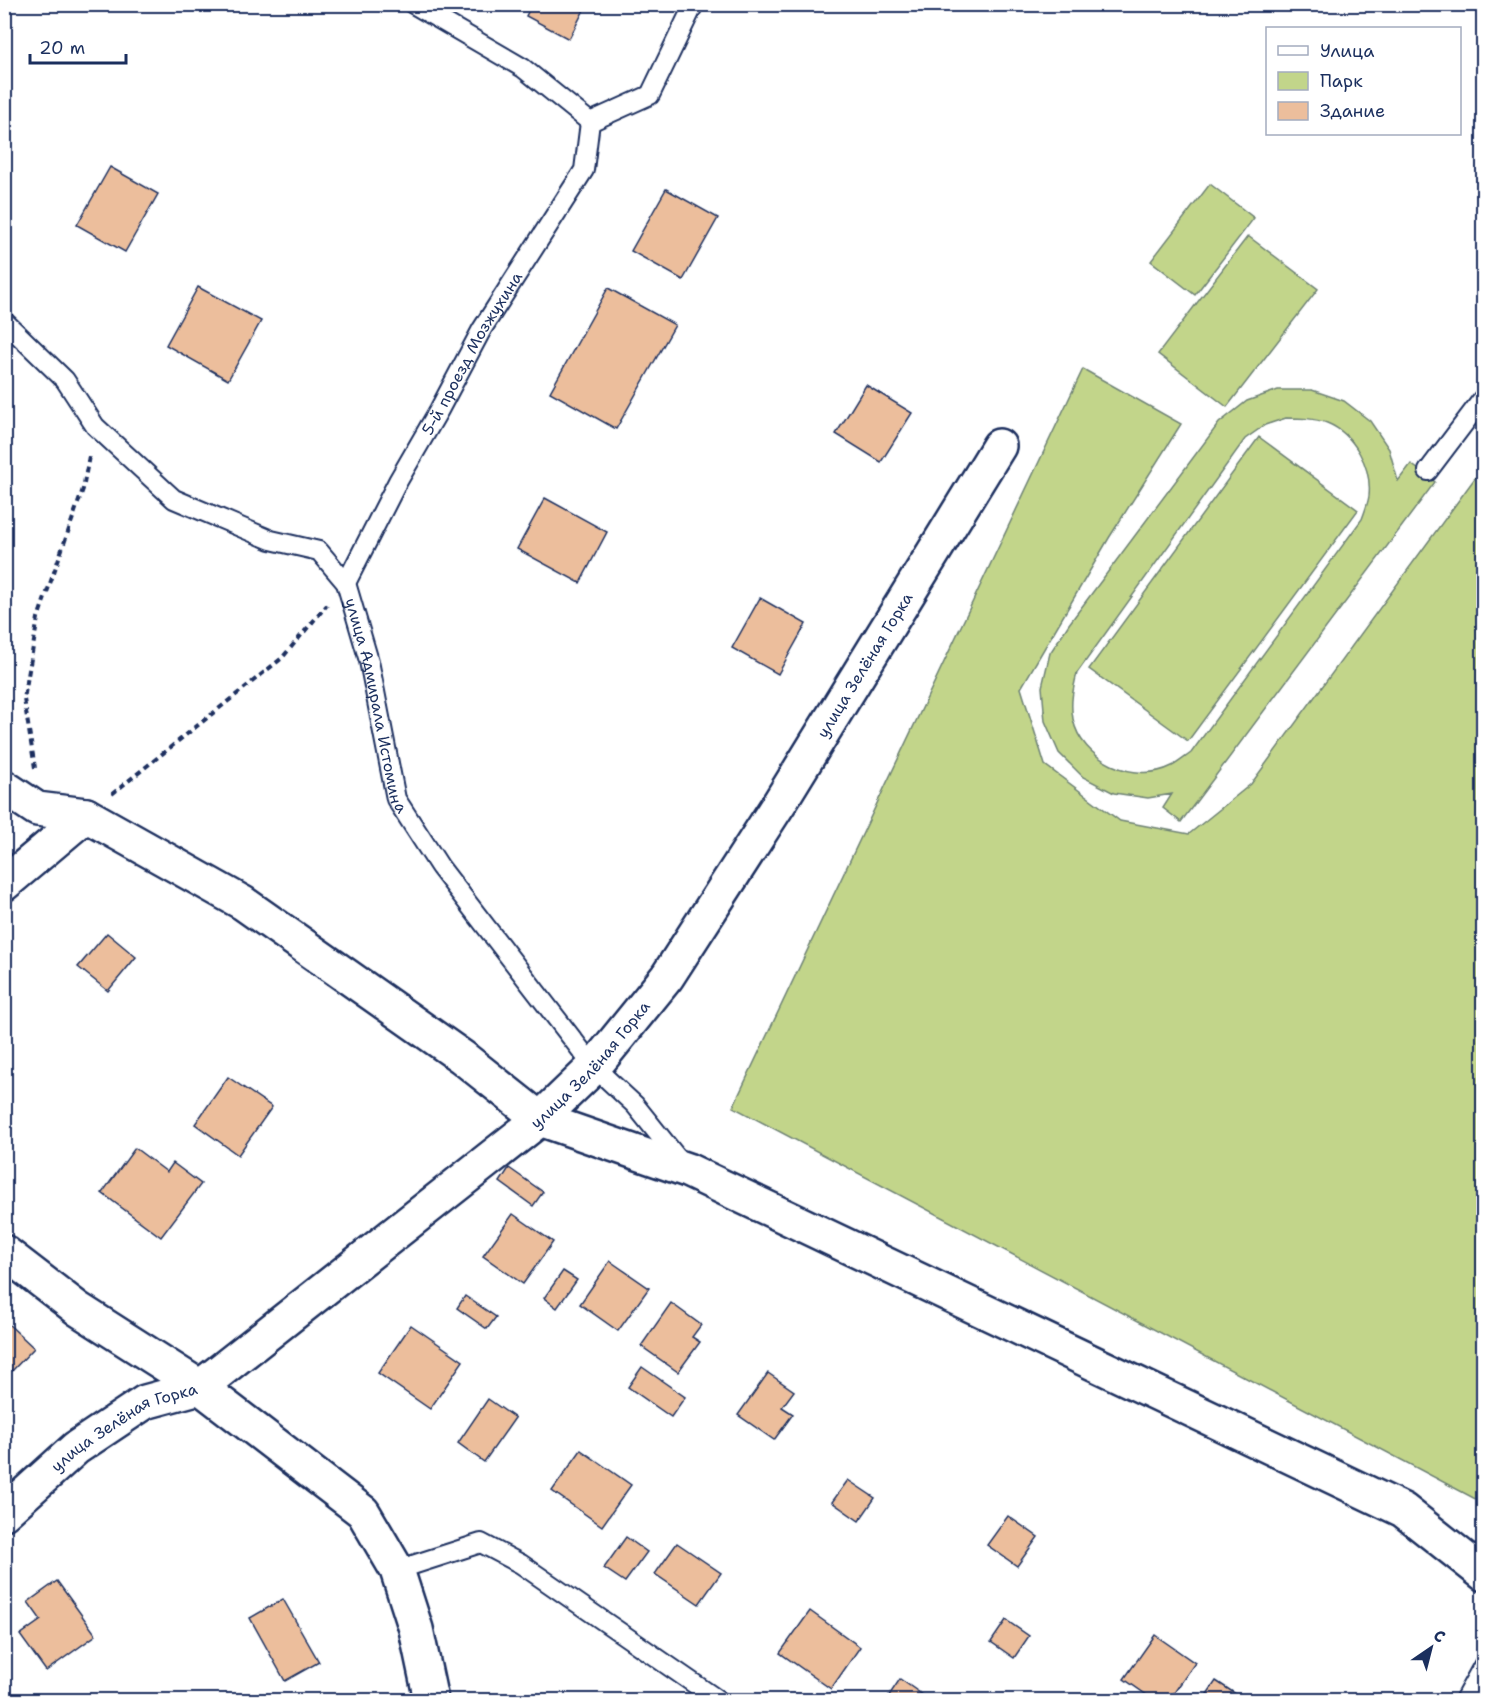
<svg xmlns="http://www.w3.org/2000/svg" width="1488" height="1705" font-family="'Shantell Sans',sans-serif">
  <rect width="100%" height="100%" fill="#fff"/>
  <filter id="ink" filterUnits="userSpaceOnUse"><feTurbulence type="fractalNoise" baseFrequency=".0167" numOctaves="2"/><feDisplacementMap in="SourceGraphic" scale="12" xChannelSelector="R" yChannelSelector="G"/><feConvolveMatrix kernelMatrix="1 2 1 2 8 2 1 2 1" color-interpolation-filters="sRGB"/></filter>
  <g filter="url(#ink)">
    <g fill="#c2d58a" stroke="#6e8274" stroke-width="1.5" fill-rule="evenodd">
      <polygon points="1210,184 1254,218 1195,295 1151,261"/>
      <polygon points="1248,236 1318,289 1227,407 1158,354"/>
      <polygon points="1083,369 1181,424 1109,538 1021,688 1045,765 1120,821 1189,834 1251,784 1483,467 1483,1503 733,1107"/>
      <path d="M1278 390H1312L1344 401 1370 421 1389 449 1398 481 1411 464 1435 482 1181 822 1163 808 1172 794 1148 798 1114 793 1083 777 1059 753 1045 721 1042 687 1050 653 1069 624 1219 423 1247 401ZM1286 418C1300 418 1314 418 1327 423 1354 434 1372 467 1369 496 1368 503 1365 511 1362 519L1191 753C1185 757 1178 763 1172 766 1135 785 1081 760 1073 719 1070 703 1073 689 1077 673L1245 439 1265 425Z"/>
      <polygon points="1259,437 1358,510 1188,741 1089,669"/>
    </g>
    <g fill="#ecbe9c" stroke="#1b2f5e" stroke-width="1.5">
      <polygon points="532,4 587,4 569,39 526,16"/>
      <polygon points="110,167 158,194 125,252 77,225"/>
      <polygon points="666,189 718,218 683,280 631,251"/>
      <polygon points="198,287 261,321 228,380 166,345"/>
      <polygon points="608,288 675,325 616,429 550,392"/>
      <polygon points="866,385 912,413 881,462 836,434"/>
      <polygon points="545,498 607,532 580,583 517,549"/>
      <polygon points="760,598 806,624 778,674 732,648"/>
      <polygon points="107,933 136,957 108,991 78,967"/>
      <polygon points="228,1077 272,1107 238,1155 195,1124"/>
      <polygon points="135,1148 167,1172 173,1163 201,1184 161,1237 102,1193"/>
      <polygon points="509,1168 543,1192 533,1206 500,1182"/>
      <polygon points="513,1214 553,1242 523,1284 483,1256"/>
      <polygon points="610,1261 649,1288 618,1331 580,1304"/>
      <polygon points="563,1271 577,1280 557,1308 544,1298"/>
      <polygon points="465,1296 496,1317 487,1329 457,1308"/>
      <polygon points="671,1303 701,1325 692,1337 700,1342 678,1372 641,1346"/>
      <polygon points="4,1320 34,1348 12,1371 4,1364"/>
      <polygon points="411,1325 463,1361 430,1409 378,1373"/>
      <polygon points="642,1367 685,1397 671,1417 628,1387"/>
      <polygon points="768,1373 794,1391 782,1407 793,1414 774,1440 738,1415"/>
      <polygon points="488,1399 515,1418 484,1462 458,1443"/>
      <polygon points="581,1450 631,1485 602,1526 552,1491"/>
      <polygon points="848,1480 875,1498 859,1521 832,1502"/>
      <polygon points="1008,1516 1038,1537 1017,1566 987,1545"/>
      <polygon points="626,1537 647,1552 625,1582 604,1568"/>
      <polygon points="677,1543 721,1573 699,1604 655,1574"/>
      <polygon points="57,1581 96,1635 46,1671 20,1635 41,1620 28,1602"/>
      <polygon points="283,1599 319,1662 285,1681 250,1618"/>
      <polygon points="810,1611 860,1647 831,1689 780,1653"/>
      <polygon points="1006,1620 1029,1636 1014,1658 991,1642"/>
      <polygon points="1155,1635 1195,1663 1169,1700 1154,1700 1124,1679"/>
      <polygon points="900,1679 930,1700 886,1700"/>
      <polygon points="1216,1681 1245,1700 1203,1700"/>
    </g>
    <g fill="none" stroke-linecap="round" stroke-linejoin="round">
      <g stroke="#1b2f5e" stroke-width="22">
        <g id="lane">
          <polyline points="590,122 650,95 694,4"/>
          <path id="s1" d="M4 321 65 380 95 426 174 499 271 540 319 551 346 583 369 661 396 799 440 867 594 1067 635 1105 683 1165"/>
          <polyline points="1428,471 1484,397"/>
          <path id="s2" d="M346 583 398 481 439 410 482 329 584 170 590 122 523 68 413 4"/>
          <polyline points="397,1570 481,1543 521,1564 718,1700"/>
          <polyline points="1464,1700 1484,1664"/>
        </g>
      </g>
      <g stroke="#1b2f5e" stroke-width="38">
        <g id="street">
          <polyline points="4,787 37,809 86,815 243,903 462,1057 540,1119 687,1170 1403,1510 1484,1574"/>
          <polyline points="4,884 86,815"/>
          <polyline points="4,1252 78,1309 200,1387 363,1512 397,1570 416,1629 431,1700"/>
          <path id="s3" d="M4 1513 76 1448 145 1402 200 1387 540 1119 594 1067 667 977 780 802 999 446"/>
        </g>
      </g>
      <g stroke="#1b2f5e" stroke-width="4" stroke-dasharray="6 4.5" stroke-linecap="butt">
        <polyline points="35,768 24,699 38,618 83,489 89,456"/>
        <polyline points="112,794 282,658 327,605"/>
      </g>
      <use href="#lane" stroke="#fff" stroke-width="18"/>
      <use href="#street" stroke="#fff" stroke-width="33"/>
    </g>
  </g>
  <g text-anchor="middle" dominant-baseline="central" stroke-width="6" stroke-linejoin="round" paint-order="stroke">
    <g font-size="16" fill="#1b2f5e" stroke="#fff">
      <text stroke="none"><textPath href="#s2" startOffset="262">5-й проезд Мозжухина</textPath></text>
      <text stroke="none"><textPath href="#s3" startOffset="1230">улица Зелёная Горка</textPath></text>
      <text stroke="none"><textPath href="#s1" startOffset="570">улица Адмирала Истомина</textPath></text>
      <text stroke="none"><textPath href="#s3" startOffset="744">улица Зелёная Горка</textPath></text>
      <text stroke="none"><textPath href="#s3" startOffset="150">улица Зелёная Горка</textPath></text>
    </g>
  </g>
  <rect width="1488" height="1705" fill="none" stroke="#fff" stroke-width="24"/>
  <rect x="12" y="12" width="1464" height="1681" fill="none" stroke="#1b2f5e" stroke-width="2" filter="url(#ink)"/>
  <rect x="1266" y="27" width="195" height="108" fill="#ffffff" stroke="#a4acbf" stroke-width="1.5"/>
  <rect x="1278" y="46" width="30" height="9" fill="#ffffff" stroke="#a4acbf" stroke-width="1.5"/>
  <text x="1320" y="57" font-size="18" fill="#1b2f5e">Улица</text>
  <rect x="1278" y="72" width="30" height="18" fill="#c2d58a" stroke="#a4acbf" stroke-width="1.5"/>
  <text x="1320" y="87" font-size="18" fill="#1b2f5e">Парк</text>
  <rect x="1278" y="102" width="30" height="18" fill="#ecbe9c" stroke="#a4acbf" stroke-width="1.5"/>
  <text x="1320" y="117" font-size="18" fill="#1b2f5e">Здание</text>
  <g transform="translate(1431 1648) rotate(35)" stroke="#ffffff" stroke-width="4.5" paint-order="stroke">
  <path d="M0-4.5L10 22L0 15L-10 22Z" fill="#1b2f5e"/>
  <text y="-9" font-size="16" font-weight="bold" text-anchor="middle" fill="#1b2f5e">С</text>
  </g>
  <path d="M30 54v9h96v-9" fill="none" stroke="#1b2f5e" stroke-width="3"/>
  <text x="39" y="54" font-size="18" fill="#1b2f5e" stroke="#ffffff" stroke-width="4.5" paint-order="stroke">20 m</text>
</svg>
